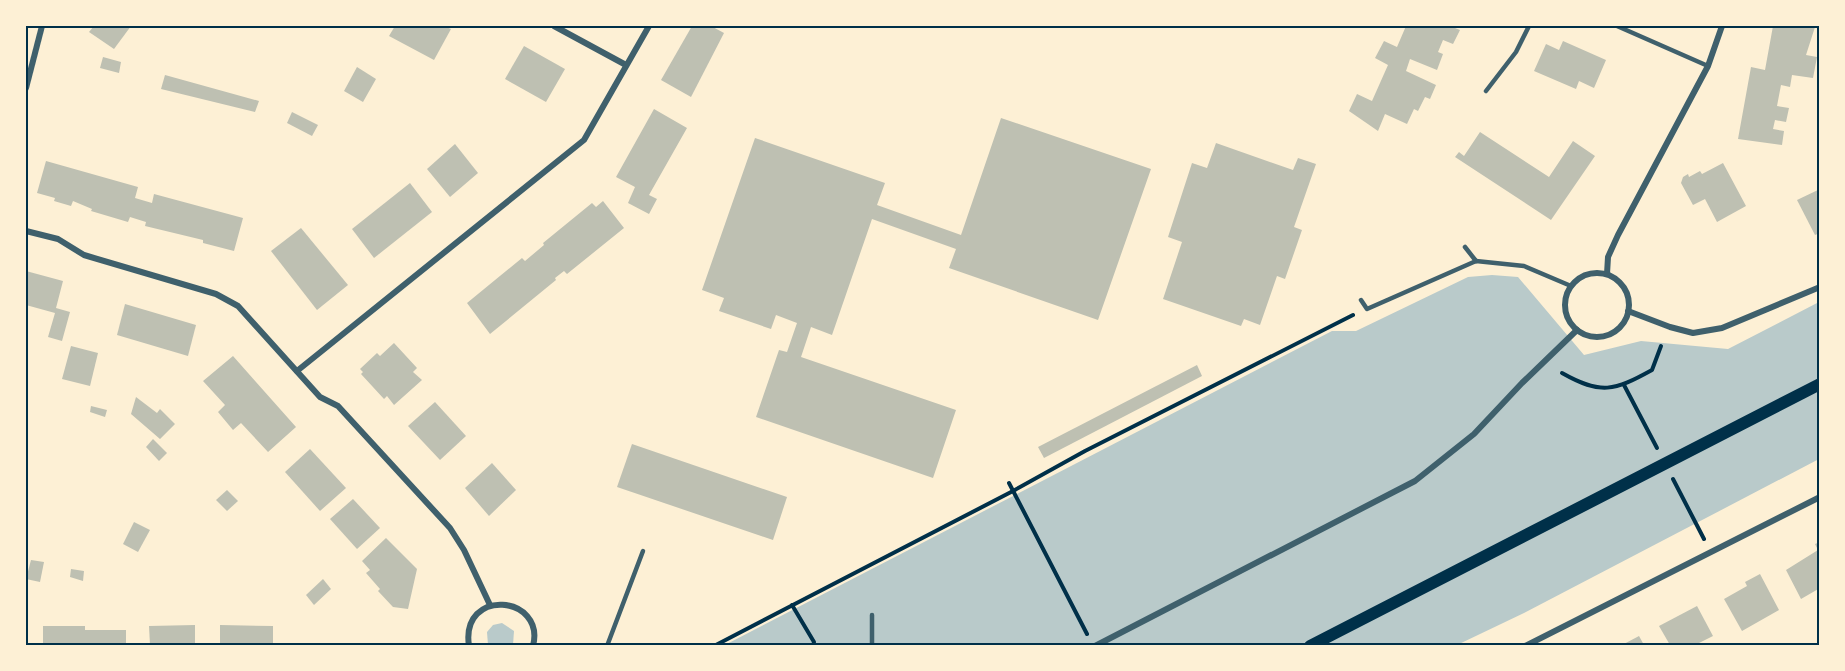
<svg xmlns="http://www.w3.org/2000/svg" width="1845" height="671" font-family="'Times New Roman',serif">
  <rect width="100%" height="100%" fill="#fdf0d5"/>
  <g fill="#b9caca">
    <polygon points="1492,275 1518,277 1584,355 1641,341 1728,349 1819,302 1819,459 1524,613 1457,645 723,646 1332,331 1356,331 1468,277"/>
    <polygon points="502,623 514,631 513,645 488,645 487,632 493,625"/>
  </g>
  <g fill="#bec0b2">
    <polygon points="94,26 131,26 114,49 89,32"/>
    <polygon points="395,26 444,26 451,29 434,60 389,36"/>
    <polygon points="692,26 711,26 724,33 691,97 661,80"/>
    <polygon points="1406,26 1450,26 1460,30 1453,44 1443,40 1438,52 1443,54 1437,70 1410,59 1406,71 1436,85 1430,99 1425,97 1418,111 1414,109 1407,124 1385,114 1378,131 1349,111 1357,94 1372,101 1388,65 1375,58 1384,41 1397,47"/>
    <polygon points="1773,26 1815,27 1806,55 1817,57 1813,78 1792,75 1790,87 1781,85 1777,106 1789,108 1786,122 1775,120 1773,129 1784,131 1782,145 1738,139 1751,67 1765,70"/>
    <polygon points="1563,41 1606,60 1594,88 1579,81 1576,89 1534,71 1546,44 1559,50"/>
    <polygon points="524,46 565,69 546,102 505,79"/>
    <polygon points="103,57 121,62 119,73 100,68"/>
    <polygon points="357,67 376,79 363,102 344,91"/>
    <polygon points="165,75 259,101 255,112 161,89"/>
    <polygon points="654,109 687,128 649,195 657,199 649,214 628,203 635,187 616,177"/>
    <polygon points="292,112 318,125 312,136 287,123"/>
    <polygon points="1001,118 1151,169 1098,320 949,268 956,249 872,219 832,335 811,327 801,357 956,410 933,478 756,417 779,350 787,352 797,323 776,315 771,329 719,311 724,298 702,290 755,138 885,183 877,205 961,235"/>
    <polygon points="1480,132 1549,177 1573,141 1595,156 1551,220 1455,157 1459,152 1464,156"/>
    <polygon points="1216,143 1293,170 1298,158 1316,164 1294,227 1302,230 1285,279 1277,276 1260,325 1244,319 1241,326 1163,299 1182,242 1168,237 1192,163 1207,168"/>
    <polygon points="455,144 478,173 450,197 427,169"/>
    <polygon points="46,161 138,187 135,198 152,203 154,194 243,218 234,251 203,243 203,240 145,226 146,222 130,217 128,222 91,211 92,209 73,201 71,206 54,201 55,198 37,193"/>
    <polygon points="1723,163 1746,206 1717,222 1705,199 1693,205 1681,183 1683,177 1688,174 1689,177 1700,171 1702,174"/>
    <polygon points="410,183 432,212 374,258 352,229"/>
    <polygon points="1820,189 1820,233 1815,235 1797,200"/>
    <polygon points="603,201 624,228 567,274 564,271 555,278 556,280 490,334 467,303 522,258 525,261 544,245 543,243 592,203 596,207"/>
    <polygon points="301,228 348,285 317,310 271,251"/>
    <polygon points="26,271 63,281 56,308 70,312 62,341 48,337 55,313 26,305"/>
    <polygon points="125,304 196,325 188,356 117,335"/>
    <polygon points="394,343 417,368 413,372 422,380 394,405 387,396 384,399 361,374 363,372 360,369 377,353 380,356"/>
    <polygon points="71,346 98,353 90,386 62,379"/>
    <polygon points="233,356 296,427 268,452 241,423 233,430 218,412 225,405 203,381"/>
    <polygon points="1197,365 1202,376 1044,458 1038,447"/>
    <polygon points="136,397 157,413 160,409 175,424 160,439 131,414"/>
    <polygon points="435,402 466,436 440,460 408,426"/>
    <polygon points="91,406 107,410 105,417 90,412"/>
    <polygon points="153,439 167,453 159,461 146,447"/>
    <polygon points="632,444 787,497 773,540 617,487"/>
    <polygon points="310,449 346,488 320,511 285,472"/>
    <polygon points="492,463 516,490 489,516 465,488"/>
    <polygon points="227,490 238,501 227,511 216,500"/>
    <polygon points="353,499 380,528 357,549 330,519"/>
    <polygon points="134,522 150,530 138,552 123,544"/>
    <polygon points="386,538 417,569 408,609 393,607 378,591 380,589 366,573 370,570 362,561"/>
    <polygon points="1820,542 1820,588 1801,599 1786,570 1818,550 1815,544"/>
    <polygon points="31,560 44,562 40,582 26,579"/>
    <polygon points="71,569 84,571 83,581 70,577"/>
    <polygon points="1760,574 1779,610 1742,631 1724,599 1747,586 1745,582"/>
    <polygon points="323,579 331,589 314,605 306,595"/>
    <polygon points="1697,606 1713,636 1695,645 1670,645 1659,626"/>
    <polygon points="195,625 195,645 150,645 149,626"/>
    <polygon points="220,625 273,626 273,645 220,645"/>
    <polygon points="43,626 85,626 85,630 126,630 126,645 43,645"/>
    <polygon points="1639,636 1644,645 1622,645"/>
  </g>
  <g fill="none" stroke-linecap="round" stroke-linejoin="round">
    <g stroke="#003049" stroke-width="4">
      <path d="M1562 373C1601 395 1614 391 1652 370L1661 346"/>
      <polyline points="1624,385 1657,448"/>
      <polyline points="1673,479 1704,539"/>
      <polyline points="1009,483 1087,634"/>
      <polyline points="792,605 814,642 813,646"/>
      <polyline points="714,646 1013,491 1085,451 1353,315"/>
    </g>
    <g stroke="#3f606c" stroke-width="4.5">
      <polyline points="1617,26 1708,66"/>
      <polyline points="1486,91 1516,52 1529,26"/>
      <polyline points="1465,247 1476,261"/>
      <polyline points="1361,300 1367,309 1476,261 1524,266 1571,286"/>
      <polyline points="607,646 643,551"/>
      <polyline points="872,646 872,615"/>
    </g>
    <g stroke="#3f606c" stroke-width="6">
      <polyline points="554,26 626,65"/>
      <polyline points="26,88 42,26"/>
      <polyline points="26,231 58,239 84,255 216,294 238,306 320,397 338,406 450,528 464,550 490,605"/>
      <circle cx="1597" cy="305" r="32"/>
      <polyline points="1607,274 1608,257 1618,235 1708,66 1722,26"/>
      <polyline points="1628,311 1670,327 1693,333 1722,328 1820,287"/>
      <polyline points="297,371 584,140 649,26"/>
      <path d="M469 646C460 587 546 595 533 646"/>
      <polyline points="1095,646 1415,481 1474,434 1522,383 1577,330"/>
      <polyline points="1525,646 1820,497"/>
    </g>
    <polyline stroke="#003049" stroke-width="12" points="1310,646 1820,384"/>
  </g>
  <rect width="1845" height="671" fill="none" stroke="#fdf0d5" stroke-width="54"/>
  <rect x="27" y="27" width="1791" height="617" fill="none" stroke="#003049" stroke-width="2"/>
</svg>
